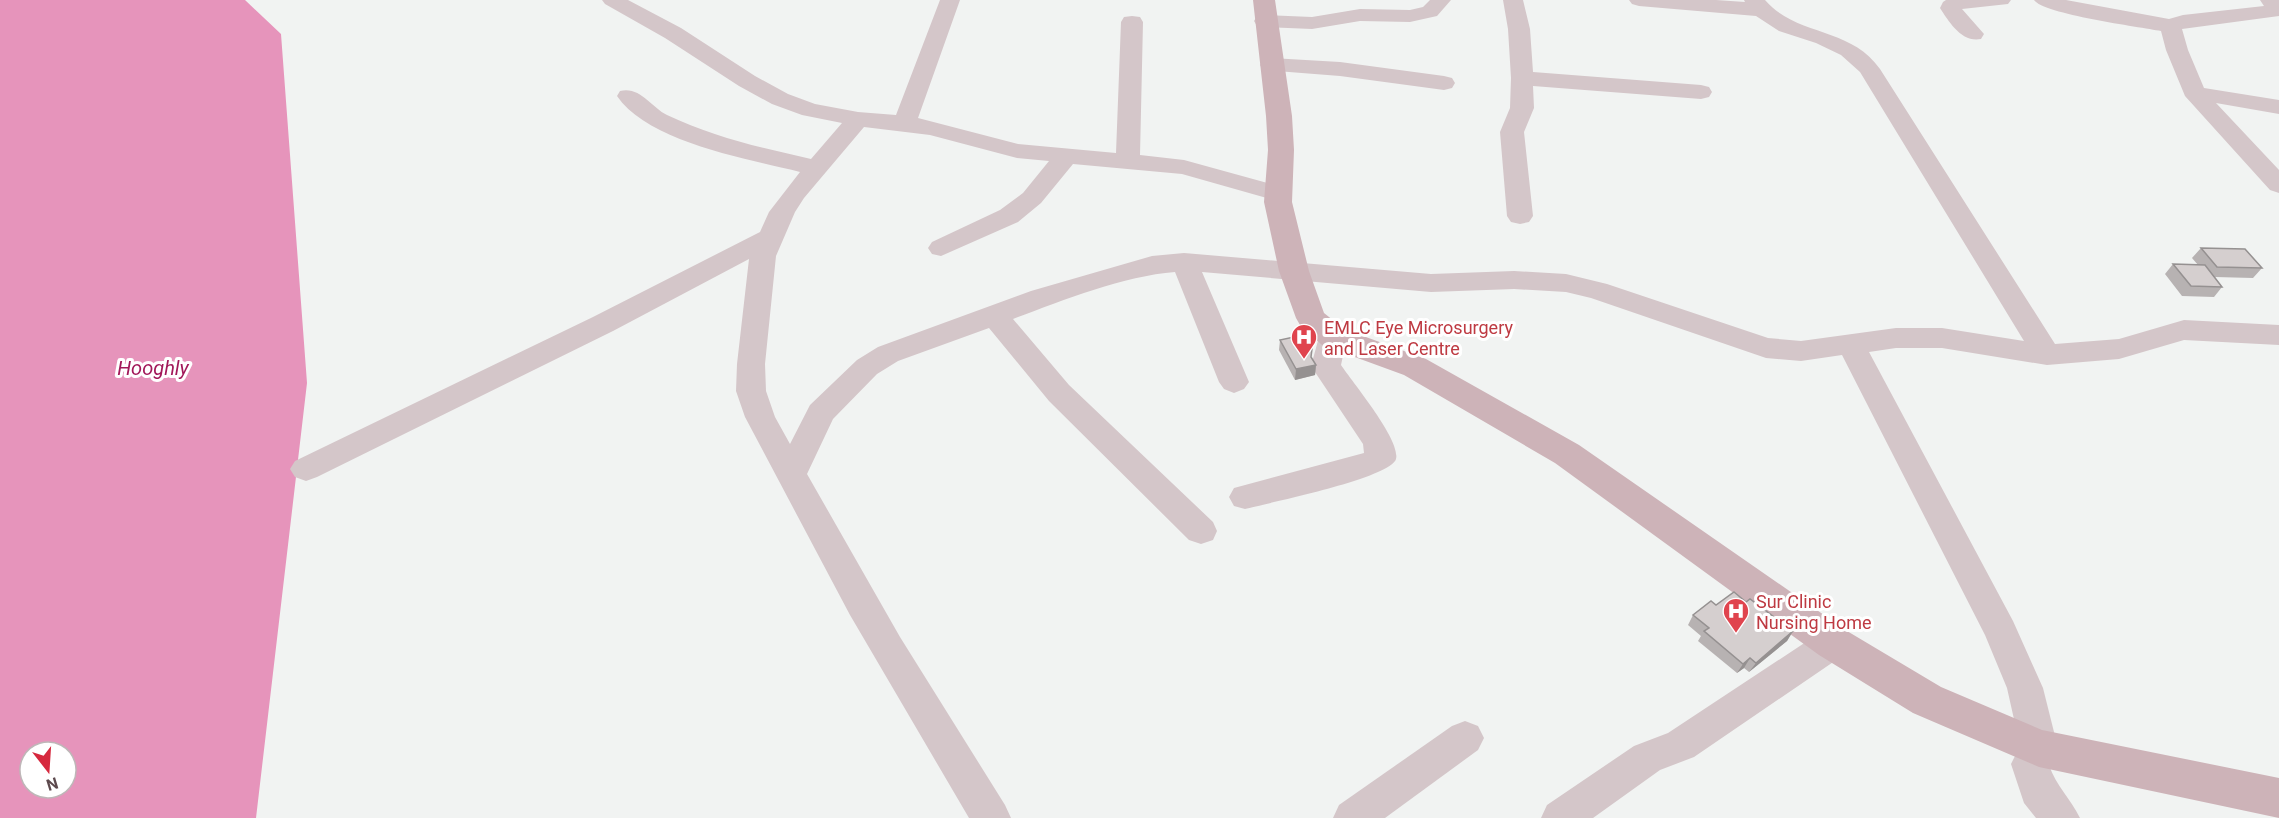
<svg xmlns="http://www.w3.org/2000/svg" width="2279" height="818" font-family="Roboto,sans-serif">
  <rect width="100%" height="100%" fill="#f1f3f2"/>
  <path fill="#e694bb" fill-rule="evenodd" d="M0 0H245L281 34 307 383 256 818H0ZM30 752H66V788H30Z"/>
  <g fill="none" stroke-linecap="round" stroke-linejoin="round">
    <g fill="#d4c6c9" fill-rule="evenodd">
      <path d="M602 0H628L681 28 755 76 788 94 815 104 858 112 896 115 940 0H960L918 118 1018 144 1116 153 1121 22 1124 17 1132 16 1140 17 1143 22 1140 155 1184 160 1286 188 1290 193 1286 198 1277 201 1182 174 1073 164 1041 203 1018 222 941 256 932 254 928 248 932 242 1000 210 1023 193 1049 161 1017 158 930 135 864 127 804 198 795 212 776 256 765 364 766 391 775 417 790 444 810 405 857 360 878 347 1031 291 1152 256 1184 253 1431 274 1514 271 1566 274 1607 284 1768 338 1801 341 1896 328H1942L2024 341 1860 72 1841 55 1816 43 1779 31 1756 16 1639 6 1632 4 1629 0H1716L1745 2 1744 0H1765C1797 37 1850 26 1880 69L2055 344 2119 339 2184 320 2279 325V345L2184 340 2119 359 2047 365 1942 348H1896L1869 352 2013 621 2043 688 2058 748 2049 765C2056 786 2071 799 2080 818H2036L2024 803 2011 764 2020 746 2007 688 1985 635 1842 355 1801 361 1766 358 1591 298 1566 292 1514 289 1431 292 1202 272 1249 382 1244 389 1234 393 1224 389 1219 382 1175 272C1123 276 1061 301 1013 319L1069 385 1213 522 1217 531 1213 540 1201 544 1189 540 1049 401 989 328 898 361 877 374 833 419 807 474 900 637 1005 805 1011 818H969L850 615 745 417 736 391 737 364 749 259 613 331 317 477 306 481 295 477 290 469 295 461 593 317 760 232 769 212 800 172C748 159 648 142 617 96L620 91C640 86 651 107 667 115 713 137 762 148 811 159L842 123 802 115 772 104 739 86 665 38 605 4Z"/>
      <polygon points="1430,0 1451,0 1437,16 1410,22 1360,21 1312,29 1265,27 1257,26 1254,21 1257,16 1265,15 1312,17 1360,9 1410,10 1423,7"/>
      <polygon points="1503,0 1523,0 1530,29 1533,72 1701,85 1709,87 1712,92 1709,97 1701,99 1533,86 1534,108 1524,132 1533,216 1529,222 1520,224 1511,222 1507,216 1500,132 1510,108 1511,78 1508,29"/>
      <path d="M1946 0H2011L2008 4 1962 9 1984 34 1981 39C1962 43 1949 22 1940 8L1943 2Z"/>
      <path d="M2034 0H2066L2169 19 2183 15 2264 6 2260 0H2279V16L2182 29 2188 50 2204 88 2279 100V114L2216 103 2279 170V193L2270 190 2185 96 2166 50 2161 31C2140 27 2043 14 2034 0Z"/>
      <polygon points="1271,58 1340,62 1444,76 1452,78 1455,83 1452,88 1444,90 1340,76 1263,70 1260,65 1263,60"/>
      <path d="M1333 327 1343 330 1347 337 1341 365C1353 383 1401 440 1396 459 1391 478 1268 503 1245 509L1234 506 1229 497 1234 488 1364 453 1363 444 1311 366 1319 337 1323 330Z"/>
      <polygon points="1833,628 1845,632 1851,643 1845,654 1694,757 1660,770 1593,818 1541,818 1547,805 1634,746 1668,733 1821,632"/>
      <polygon points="1465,721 1478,726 1484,738 1478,750 1385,818 1333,818 1339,805 1452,726"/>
    </g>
    <polygon fill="#cdb3b8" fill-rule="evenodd" points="1253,0 1275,0 1292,116 1294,150 1292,202 1309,271 1324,313 1344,329 1426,359 1579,445 1847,631 1941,687 2042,730 2279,778 2279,818 2039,767 1913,713 1819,655 1555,463 1404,375 1322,345 1300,325 1296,318 1279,271 1264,202 1268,150 1266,116"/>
  </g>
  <g fill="#b7b2b2">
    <polygon points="2201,248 2262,268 2253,278 2215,277 2222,287 2214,297 2182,296 2165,274 2173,264 2198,265 2192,258"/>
    <polygon points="1280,340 1311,357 1316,365 1315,375 1295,380 1279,350"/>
    <polygon points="1746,602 1793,631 1787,641 1749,672 1744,668 1737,673 1698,641 1701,636 1688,625 1693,615 1716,605"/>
  </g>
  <g fill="#959191">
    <polygon points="1316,365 1315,375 1295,380 1296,369"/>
    <polygon points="1793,631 1787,641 1749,672 1756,663"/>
    <polygon points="1750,658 1744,668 1737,673 1743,664"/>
  </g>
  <g fill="#d5cfcf" stroke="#959191" stroke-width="1.5">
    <polygon points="2201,248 2245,249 2262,268 2217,267"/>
    <polygon points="2173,264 2205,265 2222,287 2191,286"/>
    <polygon points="1303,335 1312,349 1311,357 1316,365 1296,369 1280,340"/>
    <polygon points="1734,592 1746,602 1750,599 1793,631 1756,663 1750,658 1743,664 1704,631 1709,628 1693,615 1711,601 1716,605"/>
  </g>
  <defs>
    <g id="hospital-pin" transform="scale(1.35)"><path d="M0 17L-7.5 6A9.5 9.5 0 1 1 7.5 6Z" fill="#e0444e" stroke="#fff"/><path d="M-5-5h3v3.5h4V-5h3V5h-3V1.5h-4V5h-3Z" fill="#fff"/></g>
  </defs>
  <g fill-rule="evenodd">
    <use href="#hospital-pin" x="1304" y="337"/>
    <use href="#hospital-pin" x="1736" y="611"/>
  </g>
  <g text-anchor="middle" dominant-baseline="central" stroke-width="6" stroke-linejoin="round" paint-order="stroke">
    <g font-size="18" fill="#be3a42" stroke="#fff" text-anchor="start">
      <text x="1324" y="327">EMLC Eye Microsurgery<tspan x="1324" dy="21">and Laser Centre</tspan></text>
      <text x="1756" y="601">Sur Clinic<tspan x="1756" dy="21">Nursing Home</tspan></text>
    </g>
    <g font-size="20" font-style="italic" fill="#a2185a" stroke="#fff">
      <text x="153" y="368">Hooghly</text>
    </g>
  </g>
  <g transform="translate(48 770) rotate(163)"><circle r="28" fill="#ffffff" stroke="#beb7b8" stroke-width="1.5"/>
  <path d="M0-4.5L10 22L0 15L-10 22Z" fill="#d6283e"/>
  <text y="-9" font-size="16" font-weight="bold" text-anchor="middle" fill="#5d4a4e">N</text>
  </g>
</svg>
